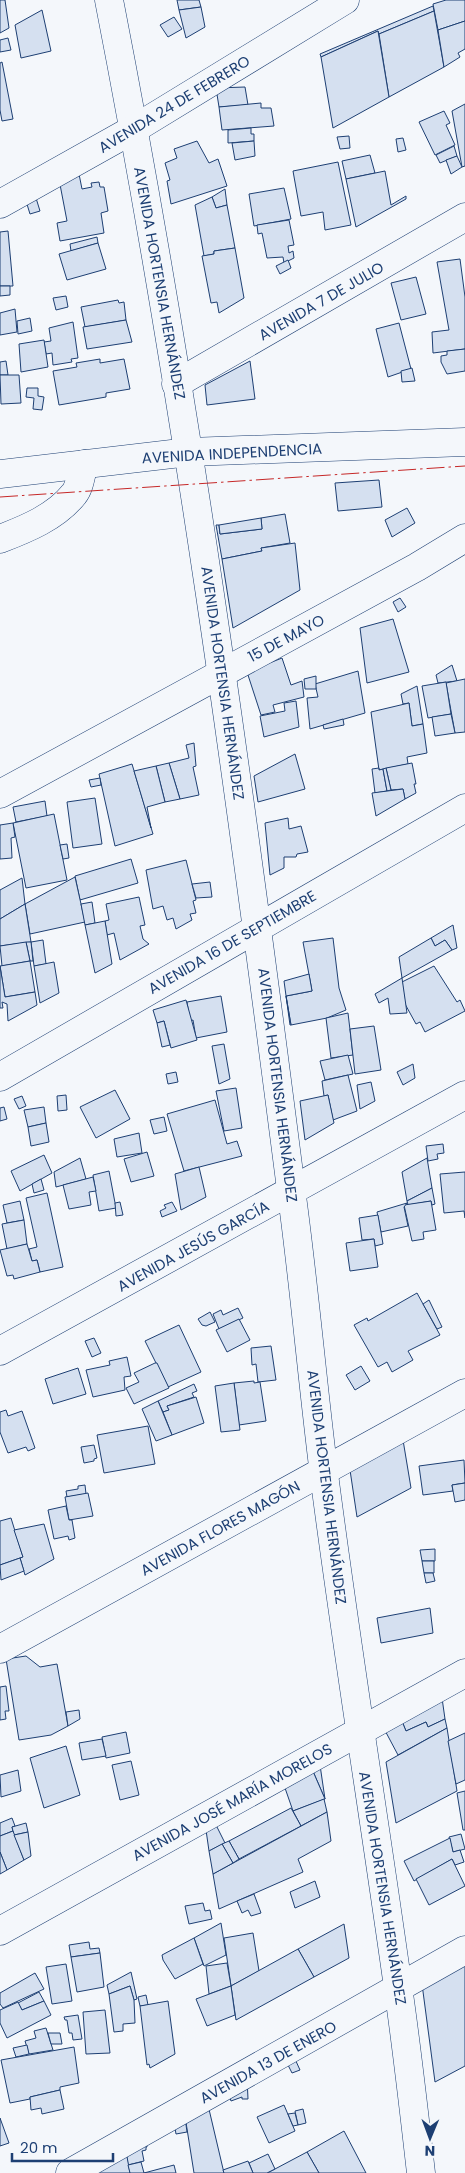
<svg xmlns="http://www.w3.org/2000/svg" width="465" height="2173" viewBox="0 0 465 2173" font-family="Poppins,sans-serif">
<rect width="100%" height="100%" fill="#f4f7fb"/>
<g fill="#d5e0f0" stroke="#1d3f73">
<path d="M 0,0 L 5,0 L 9,28 L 0,33 Z"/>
<path d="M 177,0 L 199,0 L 201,7 L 179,10 Z"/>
<path d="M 446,0 L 465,0 L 465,21 L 438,30 L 433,4 Z"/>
<path d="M 433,6 L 434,11 L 379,34 L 378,31 L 321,57 L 320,54 Z"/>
<path d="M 201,7 L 205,27 L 186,38 L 179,10 Z"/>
<path d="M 42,10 L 51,51 L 21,58 L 15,25 Z"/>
<path d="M 434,11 L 444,67 L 389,97 L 379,34 Z"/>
<path d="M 174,17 L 182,29 L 168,37 L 160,25 Z"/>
<path d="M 465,21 L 465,49 L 458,53 L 460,57 L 444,67 L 438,30 Z"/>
<path d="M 378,31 L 389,97 L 333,128 L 321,57 Z"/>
<path d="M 8,38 L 11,50 L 0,52 L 0,40 Z"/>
<path d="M 2,62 L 13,119 L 2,121 L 0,110 L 0,63 Z"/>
<path d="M 245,87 L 248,105 L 219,107 L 216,88 Z"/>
<path d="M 261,103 L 261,108 L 271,108 L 274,126 L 222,130 L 219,107 Z"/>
<path d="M 465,104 L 465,166 L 462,167 L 452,111 Z"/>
<path d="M 444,111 L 450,123 L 446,125 L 455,145 L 435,155 L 419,122 Z"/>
<path d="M 251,128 L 251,134 L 254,134 L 254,141 L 228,143 L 228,130 Z"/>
<path d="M 349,136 L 350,148 L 340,149 L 337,137 Z"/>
<path d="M 403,138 L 406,150 L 398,152 L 396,139 Z"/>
<path d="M 197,141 L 209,163 L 218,159 L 227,186 L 171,204 L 167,181 L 170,180 L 165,163 L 177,158 L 174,149 Z"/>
<path d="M 254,141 L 255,156 L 235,160 L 232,143 Z"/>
<path d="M 454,146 L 457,156 L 440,163 L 436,155 Z"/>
<path d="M 370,155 L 375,173 L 346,179 L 342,161 Z"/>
<path d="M 457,156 L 462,167 L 451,174 L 446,160 Z"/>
<path d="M 338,162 L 351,225 L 325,230 L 323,212 L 301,216 L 293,171 Z"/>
<path d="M 77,164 L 82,189 L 92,187 L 91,183 L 99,182 L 100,187 L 104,187 L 108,211 L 101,213 L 104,233 L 60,241 L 57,223 L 67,221 L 58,174 Z"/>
<path d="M 385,171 L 391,205 L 406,196 L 406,199 L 356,227 L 346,179 Z"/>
<path d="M 284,188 L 291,219 L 254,226 L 249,194 Z"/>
<path d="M 225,189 L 227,205 L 216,208 L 212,197 Z"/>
<path d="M 212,197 L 216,208 L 227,205 L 235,248 L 214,251 L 214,254 L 204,256 L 195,205 Z"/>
<path d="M 36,198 L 40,211 L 30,214 L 26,201 Z"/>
<path d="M 289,220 L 294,245 L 288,246 L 289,253 L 293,251 L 294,258 L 284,263 L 283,257 L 267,258 L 262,233 L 258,234 L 257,225 Z"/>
<path d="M 8,231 L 13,286 L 0,286 L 0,232 Z"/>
<path d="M 97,237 L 98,243 L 71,251 L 70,244 Z"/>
<path d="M 98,243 L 106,269 L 67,280 L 59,254 Z"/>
<path d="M 235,248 L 244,298 L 219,313 L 217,302 L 211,303 L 202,256 L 214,254 L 214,251 Z"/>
<path d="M 460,259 L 465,297 L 465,349 L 433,353 L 432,332 L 449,330 L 437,262 Z"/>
<path d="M 288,260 L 291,268 L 280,274 L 276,266 Z"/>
<path d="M 416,277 L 426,314 L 401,320 L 391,283 Z"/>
<path d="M 0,286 L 10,286 L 10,295 L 0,296 Z"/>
<path d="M 66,296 L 68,307 L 56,310 L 53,298 Z"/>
<path d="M 118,300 L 119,303 L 124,302 L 126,320 L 85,327 L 81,307 Z"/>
<path d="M 15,309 L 17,332 L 0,335 L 0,313 Z"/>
<path d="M 30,318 L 32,331 L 18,334 L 17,321 Z"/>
<path d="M 126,320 L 132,342 L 87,349 L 83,327 Z"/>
<path d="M 73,322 L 78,358 L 71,359 L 72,362 L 53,365 L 52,353 L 46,354 L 44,342 L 51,341 L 49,328 Z"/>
<path d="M 399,323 L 411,369 L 388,377 L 376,329 Z"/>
<path d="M 44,340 L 48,367 L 21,372 L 19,344 Z"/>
<path d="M 465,349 L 465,371 L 447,374 L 441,362 L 441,356 L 447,355 L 447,351 Z"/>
<path d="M 100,359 L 100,363 L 124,359 L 130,389 L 106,393 L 106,397 L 59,405 L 53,371 L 77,367 L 76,363 Z"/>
<path d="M 6,361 L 8,375 L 0,375 L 0,362 Z"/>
<path d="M 250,361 L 255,399 L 207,405 L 205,385 Z"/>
<path d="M 412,368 L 415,381 L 402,382 L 401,371 Z"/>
<path d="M 0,375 L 19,375 L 21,403 L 1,404 Z"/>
<path d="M 27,388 L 38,388 L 38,396 L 44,397 L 42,410 L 33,409 L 34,398 L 26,397 Z"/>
<path d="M 379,480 L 382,507 L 338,511 L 335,483 Z"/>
<path d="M 407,508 L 415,523 L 392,537 L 385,520 Z"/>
<path d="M 285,514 L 290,543 L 261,548 L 262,551 L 222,559 L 216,525 L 219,525 L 220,534 L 262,529 L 261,518 Z"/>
<path d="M 261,518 L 262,529 L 220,534 L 219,525 Z"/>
<path d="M 295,543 L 300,590 L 233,628 L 222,559 L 262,551 L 261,548 Z"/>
<path d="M 400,598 L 406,607 L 398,612 L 393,602 Z"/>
<path d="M 393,619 L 409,672 L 367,683 L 360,628 Z"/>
<path d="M 282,658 L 291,685 L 302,681 L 304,697 L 273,705 L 275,712 L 261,715 L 247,672 Z"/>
<path d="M 452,665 L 457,681 L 438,683 L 436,675 Z"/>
<path d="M 358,671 L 365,713 L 310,729 L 307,698 L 318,697 L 315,684 Z"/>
<path d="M 316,676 L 316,689 L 305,689 L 304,679 Z"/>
<path d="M 465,679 L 465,732 L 455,733 L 446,683 Z"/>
<path d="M 446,682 L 451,714 L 428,718 L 422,686 Z"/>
<path d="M 417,686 L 423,724 L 412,726 L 409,703 L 403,704 L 401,694 Z"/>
<path d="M 296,701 L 299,727 L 264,737 L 260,716 L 285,711 L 284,703 Z"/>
<path d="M 409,703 L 412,726 L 423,724 L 427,753 L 407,757 L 408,764 L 379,770 L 371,712 Z"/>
<path d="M 451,714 L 455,733 L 435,736 L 432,717 Z"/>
<path d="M 343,719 L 344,725 L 324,729 L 323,725 Z"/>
<path d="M 194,743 L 196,766 L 193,767 L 199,795 L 180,799 L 169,763 L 189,758 L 186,745 Z"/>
<path d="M 295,754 L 305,789 L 258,802 L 254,776 Z"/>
<path d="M 169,763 L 180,799 L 165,802 L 156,766 Z"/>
<path d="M 412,763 L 416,784 L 414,784 L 416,793 L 405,799 L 403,789 L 391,790 L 386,768 Z"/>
<path d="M 132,764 L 153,834 L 115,846 L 99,774 Z"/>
<path d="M 156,766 L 165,802 L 147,807 L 151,828 L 134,771 Z"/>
<path d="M 379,768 L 379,770 L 383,769 L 387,791 L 375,793 L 372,769 Z"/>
<path d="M 386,768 L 391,790 L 387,791 L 383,769 Z"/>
<path d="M 100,778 L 101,785 L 91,787 L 89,780 Z"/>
<path d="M 403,789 L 405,799 L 376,816 L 372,793 Z"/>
<path d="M 95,798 L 102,844 L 73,848 L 67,802 Z"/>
<path d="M 45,801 L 47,816 L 16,822 L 13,807 Z"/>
<path d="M 54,814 L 67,880 L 26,888 L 13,823 Z"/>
<path d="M 288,818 L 289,829 L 301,826 L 308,852 L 297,854 L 296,857 L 284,857 L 284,868 L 270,875 L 265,823 Z"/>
<path d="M 13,823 L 15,837 L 11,838 L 12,858 L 0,859 L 0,825 Z"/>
<path d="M 67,844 L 69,858 L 63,859 L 60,845 Z"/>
<path d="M 131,859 L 138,883 L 80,900 L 75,876 Z"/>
<path d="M 186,860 L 196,900 L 193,901 L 196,913 L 190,914 L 192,920 L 176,929 L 173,918 L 167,920 L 163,906 L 153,909 L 146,870 Z"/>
<path d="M 75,877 L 85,922 L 30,934 L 25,904 Z"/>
<path d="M 22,878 L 25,904 L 0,919 L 0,890 Z"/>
<path d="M 210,882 L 212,897 L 196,898 L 192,884 Z"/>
<path d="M 139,897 L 145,925 L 140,926 L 143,939 L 149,944 L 120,960 L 114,933 L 107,935 L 105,921 L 109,920 L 106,904 Z"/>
<path d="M 92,902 L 95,923 L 85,925 L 81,904 Z"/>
<path d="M 25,904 L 31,942 L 0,946 L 0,919 Z"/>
<path d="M 105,921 L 112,964 L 95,973 L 85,925 Z"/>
<path d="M 453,925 L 457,948 L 452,950 L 445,940 L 435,946 L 431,938 Z"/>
<path d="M 333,938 L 339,988 L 346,1010 L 327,1018 L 291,1025 L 286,996 L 312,991 L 303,942 Z"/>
<path d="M 431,938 L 435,946 L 445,940 L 452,950 L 402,978 L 399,957 Z"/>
<path d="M 43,940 L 46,964 L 34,966 L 31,942 Z"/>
<path d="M 26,942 L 31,942 L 33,961 L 30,961 Z"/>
<path d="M 26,942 L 30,961 L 2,966 L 0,946 Z"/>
<path d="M 30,961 L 35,992 L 5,997 L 0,966 Z"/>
<path d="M 54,962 L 59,993 L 40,1003 L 34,966 Z"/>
<path d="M 0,966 L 5,997 L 35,992 L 37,1005 L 8,1021 L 7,1004 L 2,1002 L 3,1008 L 0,1008 Z"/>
<path d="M 434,966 L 457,1002 L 460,1000 L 465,1011 L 425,1032 L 420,1022 L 416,1024 L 405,1004 L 402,982 Z"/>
<path d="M 309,974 L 312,991 L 286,996 L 291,1025 L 290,1025 L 284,981 Z"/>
<path d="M 402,978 L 407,1013 L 390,1014 L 388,998 L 379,1003 L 375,994 Z"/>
<path d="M 221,996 L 227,1032 L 196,1038 L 193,1020 L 190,1021 L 187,1002 Z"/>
<path d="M 186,1000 L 197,1040 L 171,1048 L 164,1021 L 157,1023 L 153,1010 Z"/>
<path d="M 348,1013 L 353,1055 L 331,1058 L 326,1018 Z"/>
<path d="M 164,1021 L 170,1045 L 162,1047 L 157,1023 Z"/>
<path d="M 374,1026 L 381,1070 L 355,1074 L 350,1029 Z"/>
<path d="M 224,1044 L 230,1079 L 219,1084 L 212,1046 Z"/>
<path d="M 348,1055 L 353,1074 L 325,1080 L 320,1061 Z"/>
<path d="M 413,1064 L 415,1078 L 403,1085 L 397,1072 Z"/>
<path d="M 176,1072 L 178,1082 L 168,1084 L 166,1074 Z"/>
<path d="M 348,1075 L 357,1111 L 333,1120 L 328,1095 L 324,1096 L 322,1081 Z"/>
<path d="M 371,1082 L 375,1101 L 360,1109 L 357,1085 Z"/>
<path d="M 236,1088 L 242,1128 L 224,1131 L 216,1091 Z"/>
<path d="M 115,1090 L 130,1119 L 96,1138 L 80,1107 Z"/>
<path d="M 66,1095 L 67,1110 L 58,1111 L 57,1096 Z"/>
<path d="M 328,1095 L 334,1123 L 305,1140 L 300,1101 Z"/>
<path d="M 22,1096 L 26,1106 L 19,1109 L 14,1099 Z"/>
<path d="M 215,1100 L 227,1144 L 237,1141 L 242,1156 L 184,1171 L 167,1114 Z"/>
<path d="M 4,1107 L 7,1119 L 0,1121 L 0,1108 Z"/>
<path d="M 44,1107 L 46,1123 L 28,1127 L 24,1110 Z"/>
<path d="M 164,1117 L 167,1131 L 154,1134 L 150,1120 Z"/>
<path d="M 46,1123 L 49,1142 L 31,1146 L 28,1127 Z"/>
<path d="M 139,1133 L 142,1153 L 117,1157 L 114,1139 Z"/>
<path d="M 443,1144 L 444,1153 L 437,1154 L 438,1159 L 428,1161 L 426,1146 Z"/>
<path d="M 147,1152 L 154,1176 L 131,1182 L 124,1159 Z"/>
<path d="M 44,1155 L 52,1173 L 20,1191 L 11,1171 Z"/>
<path d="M 80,1158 L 86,1179 L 56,1187 L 54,1172 Z"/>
<path d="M 427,1158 L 432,1188 L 407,1201 L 402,1172 Z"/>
<path d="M 199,1167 L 206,1197 L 181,1210 L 175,1174 Z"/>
<path d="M 109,1171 L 116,1208 L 99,1211 L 93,1175 Z"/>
<path d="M 465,1172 L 465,1218 L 464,1211 L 444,1213 L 440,1174 Z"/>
<path d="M 93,1177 L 96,1191 L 89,1192 L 91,1205 L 69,1209 L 63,1185 Z"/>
<path d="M 41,1179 L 44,1190 L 34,1193 L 32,1184 Z"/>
<path d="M 432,1188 L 435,1204 L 432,1205 L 431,1201 L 408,1205 L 407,1201 Z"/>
<path d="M 47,1193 L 63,1267 L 40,1272 L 37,1260 L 32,1261 L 29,1249 L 37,1247 L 26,1198 Z"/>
<path d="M 20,1201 L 24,1220 L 7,1223 L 3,1205 Z"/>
<path d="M 431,1201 L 436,1230 L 423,1232 L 424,1239 L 412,1241 L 404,1205 Z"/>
<path d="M 120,1202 L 123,1215 L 116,1216 L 115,1203 Z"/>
<path d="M 172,1202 L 177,1211 L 162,1217 L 160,1211 L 166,1208 L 164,1205 Z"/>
<path d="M 407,1203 L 404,1207 L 408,1226 L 381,1232 L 377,1212 Z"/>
<path d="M 378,1215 L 383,1244 L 375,1246 L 374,1239 L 362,1240 L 359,1218 Z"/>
<path d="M 24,1220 L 27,1244 L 7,1249 L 2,1224 Z"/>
<path d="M 374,1239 L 378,1267 L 350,1271 L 346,1243 Z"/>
<path d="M 27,1244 L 32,1261 L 37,1260 L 40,1272 L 14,1279 L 13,1275 L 7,1276 L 0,1250 Z"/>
<path d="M 417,1293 L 440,1335 L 408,1351 L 413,1360 L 392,1372 L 387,1362 L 378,1367 L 354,1325 L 367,1318 L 368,1321 Z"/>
<path d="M 429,1300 L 442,1327 L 437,1329 L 423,1304 Z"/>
<path d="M 238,1308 L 243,1318 L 219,1329 L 213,1314 L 221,1310 L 223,1315 Z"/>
<path d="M 210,1312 L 215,1322 L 206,1326 L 202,1325 L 198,1319 Z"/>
<path d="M 239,1319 L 250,1340 L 227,1352 L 216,1330 Z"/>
<path d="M 179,1325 L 201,1372 L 168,1387 L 145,1341 Z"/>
<path d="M 94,1338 L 101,1353 L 92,1357 L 85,1341 Z"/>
<path d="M 271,1346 L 276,1380 L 258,1382 L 256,1364 L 252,1365 L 251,1348 Z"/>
<path d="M 127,1357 L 131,1376 L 124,1377 L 125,1390 L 93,1397 L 86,1370 L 110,1365 L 109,1361 Z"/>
<path d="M 155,1363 L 157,1363 L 169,1388 L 134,1404 L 126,1388 L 139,1382 L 134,1373 Z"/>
<path d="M 361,1366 L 370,1381 L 355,1390 L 346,1375 Z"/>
<path d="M 78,1368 L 86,1394 L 53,1404 L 45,1379 Z"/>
<path d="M 254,1381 L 254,1383 L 260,1382 L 266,1421 L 239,1425 L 234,1383 Z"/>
<path d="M 234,1383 L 240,1430 L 221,1432 L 215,1386 Z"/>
<path d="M 194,1384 L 197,1391 L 192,1393 L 194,1397 L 167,1406 L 169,1410 L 163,1412 L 158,1401 Z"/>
<path d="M 196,1397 L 204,1423 L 172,1435 L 163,1412 L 169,1410 L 167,1406 Z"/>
<path d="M 158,1401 L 172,1435 L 156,1441 L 142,1409 Z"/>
<path d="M 6,1410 L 8,1416 L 22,1411 L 35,1448 L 28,1451 L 26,1447 L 8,1453 L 0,1432 L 0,1412 Z"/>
<path d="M 148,1426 L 155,1464 L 104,1473 L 97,1435 Z"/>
<path d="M 403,1440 L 411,1488 L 357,1517 L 350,1470 Z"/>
<path d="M 94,1445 L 97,1458 L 94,1459 L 94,1461 L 84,1463 L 81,1447 Z"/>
<path d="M 464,1460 L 465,1483 L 452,1485 L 453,1491 L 423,1495 L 419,1466 Z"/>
<path d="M 465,1483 L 465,1500 L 455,1502 L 452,1485 Z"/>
<path d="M 85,1485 L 86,1494 L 67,1497 L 66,1491 L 78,1489 L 78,1486 Z"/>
<path d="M 88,1493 L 93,1516 L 69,1520 L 65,1497 Z"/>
<path d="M 66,1506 L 69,1520 L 72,1520 L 75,1538 L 69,1540 L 68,1536 L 54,1539 L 48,1510 Z"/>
<path d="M 11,1518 L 23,1557 L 0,1565 L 0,1521 Z"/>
<path d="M 44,1524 L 54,1559 L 25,1575 L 20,1558 L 23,1557 L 14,1530 Z"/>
<path d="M 435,1549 L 435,1561 L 422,1561 L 420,1550 Z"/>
<path d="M 20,1558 L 24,1571 L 1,1580 L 0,1565 Z"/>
<path d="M 422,1561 L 434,1561 L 434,1573 L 424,1573 Z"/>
<path d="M 424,1573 L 433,1573 L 435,1581 L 426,1583 Z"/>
<path d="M 430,1608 L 433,1633 L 381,1643 L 377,1618 Z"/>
<path d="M 26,1656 L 40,1667 L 57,1664 L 68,1726 L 51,1735 L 19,1740 L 6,1659 Z"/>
<path d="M 6,1686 L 9,1711 L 5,1711 L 6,1719 L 0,1720 L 0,1687 Z"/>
<path d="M 441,1691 L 445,1719 L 428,1727 L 426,1722 L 406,1731 L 399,1714 Z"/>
<path d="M 79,1710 L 80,1719 L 68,1726 L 66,1712 Z"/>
<path d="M 399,1714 L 406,1731 L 426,1722 L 428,1727 L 445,1719 L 447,1728 L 398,1755 L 381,1723 Z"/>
<path d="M 447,1728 L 457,1791 L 396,1823 L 386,1762 Z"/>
<path d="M 126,1732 L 130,1753 L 106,1758 L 102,1737 Z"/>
<path d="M 465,1733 L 465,1780 L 456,1784 L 448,1741 Z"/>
<path d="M 102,1739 L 106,1756 L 82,1760 L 79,1743 Z"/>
<path d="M 66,1746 L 80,1795 L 44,1808 L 30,1758 Z"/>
<path d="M 131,1761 L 139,1795 L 120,1800 L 112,1765 Z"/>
<path d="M 320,1765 L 325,1799 L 312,1769 Z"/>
<path d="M 312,1769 L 325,1799 L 293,1811 L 285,1788 Z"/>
<path d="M 18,1770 L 21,1791 L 1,1797 L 0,1775 Z"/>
<path d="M 465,1791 L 465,1830 L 463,1830 L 457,1793 Z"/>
<path d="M 324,1799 L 327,1812 L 301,1826 L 293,1811 Z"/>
<path d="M 291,1808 L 301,1826 L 239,1859 L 229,1841 Z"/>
<path d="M 327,1812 L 331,1841 L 298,1859 L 303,1872 L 219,1909 L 213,1874 Z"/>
<path d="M 12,1818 L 15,1826 L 12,1827 L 13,1831 L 0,1836 L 0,1823 Z"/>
<path d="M 26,1823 L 28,1832 L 14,1835 L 12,1827 Z"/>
<path d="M 205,1823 L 216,1825 L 225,1843 L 209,1851 Z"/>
<path d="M 13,1831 L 24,1860 L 7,1870 L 0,1852 L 0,1836 Z"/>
<path d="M 28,1832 L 31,1856 L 24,1860 L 14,1835 Z"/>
<path d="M 461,1834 L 465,1849 L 453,1852 L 449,1837 Z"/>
<path d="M 450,1838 L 453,1852 L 460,1850 L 464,1862 L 455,1865 L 452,1859 L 414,1881 L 404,1861 Z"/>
<path d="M 229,1841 L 239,1859 L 233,1863 L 222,1844 Z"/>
<path d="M 222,1844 L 233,1863 L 213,1874 L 209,1851 Z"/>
<path d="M 0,1852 L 7,1870 L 0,1874 Z"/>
<path d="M 452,1859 L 465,1886 L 429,1905 L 416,1879 Z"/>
<path d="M 315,1881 L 320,1897 L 295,1908 L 290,1892 Z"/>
<path d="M 254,1894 L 261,1913 L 251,1916 L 248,1910 L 242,1913 L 237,1901 Z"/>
<path d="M 203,1903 L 205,1911 L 210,1910 L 212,1919 L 189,1924 L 185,1906 Z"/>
<path d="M 221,1923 L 226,1955 L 204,1966 L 194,1938 Z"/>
<path d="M 344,1924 L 349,1958 L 314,1977 L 298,1949 Z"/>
<path d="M 253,1933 L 259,1971 L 231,1986 L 224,1938 Z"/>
<path d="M 194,1938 L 203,1964 L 175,1979 L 163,1960 L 162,1955 Z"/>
<path d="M 89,1942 L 90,1949 L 99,1948 L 100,1953 L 71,1957 L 69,1945 Z"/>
<path d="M 298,1949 L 314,1977 L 236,2020 L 231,1986 Z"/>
<path d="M 100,1953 L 104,1987 L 77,1992 L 71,1957 Z"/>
<path d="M 465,1961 L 465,2066 L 435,2082 L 422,1984 Z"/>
<path d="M 227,1963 L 231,1986 L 209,1994 L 206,1966 Z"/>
<path d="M 66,1964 L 72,2001 L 52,2004 L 46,1967 Z"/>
<path d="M 131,1972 L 137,1999 L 134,2000 L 130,1986 L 109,1994 L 107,1985 Z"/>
<path d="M 35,1973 L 44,1989 L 3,2008 L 0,2004 L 0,1993 Z"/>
<path d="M 130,1986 L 134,2000 L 135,2023 L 123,2024 L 123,2031 L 114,2032 L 109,1994 Z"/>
<path d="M 231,1986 L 235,2015 L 207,2026 L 196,1999 Z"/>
<path d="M 39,1992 L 44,2001 L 22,2010 L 18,2003 Z"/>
<path d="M 146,1995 L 148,2005 L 140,2006 L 138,1997 Z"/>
<path d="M 44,2001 L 51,2015 L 7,2038 L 0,2023 L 0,2010 L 18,2002 L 22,2010 Z"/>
<path d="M 168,2001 L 175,2054 L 150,2068 L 149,2064 L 147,2065 L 140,2006 Z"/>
<path d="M 105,2010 L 110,2053 L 86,2054 L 83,2012 Z"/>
<path d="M 78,2015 L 82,2039 L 73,2040 L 72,2033 L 69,2033 L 67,2020 L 65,2020 L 64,2017 Z"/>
<path d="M 46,2028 L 53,2050 L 29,2054 L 25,2041 L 36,2038 L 34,2031 Z"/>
<path d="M 48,2033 L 60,2033 L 62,2044 L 51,2044 Z"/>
<path d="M 27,2045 L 29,2054 L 16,2057 L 13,2048 Z"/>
<path d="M 74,2047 L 79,2083 L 60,2087 L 60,2090 L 30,2097 L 30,2099 L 10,2103 L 1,2060 Z"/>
<path d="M 295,2059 L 300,2070 L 292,2073 L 287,2063 Z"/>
<path d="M 247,2078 L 248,2099 L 242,2099 L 242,2097 L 231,2101 L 227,2088 Z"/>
<path d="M 60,2090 L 64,2109 L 42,2114 L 41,2108 L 31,2110 L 30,2097 Z"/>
<path d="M 208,2105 L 224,2173 L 194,2173 L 184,2110 Z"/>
<path d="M 284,2105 L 295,2131 L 269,2143 L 257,2117 Z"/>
<path d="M 303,2109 L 306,2123 L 298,2125 L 295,2111 Z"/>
<path d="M 184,2110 L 187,2132 L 176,2134 L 173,2116 Z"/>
<path d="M 295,2113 L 298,2125 L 293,2126 L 288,2114 Z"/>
<path d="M 0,2118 L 9,2143 L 0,2146 Z"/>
<path d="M 344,2131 L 366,2173 L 319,2173 L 307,2152 Z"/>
<path d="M 146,2138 L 147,2147 L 146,2147 L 146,2150 L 142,2151 L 144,2161 L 128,2165 L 125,2146 Z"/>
<path d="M 125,2146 L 130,2173 L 81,2173 Z"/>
<path d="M 307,2152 L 319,2173 L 267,2173 L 275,2169 Z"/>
<path d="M 268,2154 L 275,2169 L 267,2173 L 253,2173 L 249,2163 Z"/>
<path d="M 248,2161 L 253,2173 L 224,2173 L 223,2170 Z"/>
<path d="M 141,2162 L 144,2173 L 174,2165 L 176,2173 L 130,2173 L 128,2165 Z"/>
</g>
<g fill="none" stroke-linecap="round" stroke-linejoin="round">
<g stroke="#1d3f73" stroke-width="29">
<g id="street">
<path d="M 109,0 C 186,394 240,791 291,1189 C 304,1283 312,1379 324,1474 C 346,1645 374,1816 398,1987 C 407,2049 414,2111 421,2173"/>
<path d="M 0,204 L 134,129 L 345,0"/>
<path d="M 176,384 L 465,217"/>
<path d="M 0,474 L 189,452 L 465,442"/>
<path d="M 0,539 C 26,529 56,517 74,494 C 80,487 81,473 84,464"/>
<path d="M 0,794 L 417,567 L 465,538"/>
<path d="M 0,1077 L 465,808"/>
<path d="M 0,1351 L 465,1095"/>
<path d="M 0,1649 L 465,1393"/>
<path d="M 0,1931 L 465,1673"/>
<path d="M 70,2173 L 465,1950"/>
</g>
</g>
<use href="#street" stroke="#f4f7fb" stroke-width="28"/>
<path stroke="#c62828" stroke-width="1" stroke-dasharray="18 4 2.5 4" stroke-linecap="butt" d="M 0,497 L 465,466"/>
</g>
<g text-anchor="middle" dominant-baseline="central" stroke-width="4" stroke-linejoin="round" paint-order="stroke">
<g font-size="15" fill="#1d3f73" stroke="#f4f7fb">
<text transform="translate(174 104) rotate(-31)">AVENIDA 24 DE FEBRERO</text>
<text transform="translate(160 283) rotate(80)">AVENIDA HORTENSIA HERNÁNDEZ</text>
<text transform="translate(321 301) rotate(-30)">AVENIDA 7 DE JULIO</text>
<text transform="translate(232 453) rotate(-3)">AVENIDA INDEPENDENCIA</text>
<text transform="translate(286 638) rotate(-28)">15 DE MAYO</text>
<text transform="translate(223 683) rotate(82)">AVENIDA HORTENSIA HERNÁNDEZ</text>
<text transform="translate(232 942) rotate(-30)">AVENIDA 16 DE SEPTIEMBRE</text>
<text transform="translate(278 1085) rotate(83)">AVENIDA HORTENSIA HERNÁNDEZ</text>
<text transform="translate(193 1246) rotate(-29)">AVENIDA JESÚS GARCÍA</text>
<text transform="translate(327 1487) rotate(83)">AVENIDA HORTENSIA HERNÁNDEZ</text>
<text transform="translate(220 1528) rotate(-29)">AVENIDA FLORES MAGÓN</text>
<text transform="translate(232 1802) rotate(-29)">AVENIDA JOSÉ MARÍA MORELOS</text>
<text transform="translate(383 1888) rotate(81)">AVENIDA HORTENSIA HERNÁNDEZ</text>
<text transform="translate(268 2062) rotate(-29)">AVENIDA 13 DE ENERO</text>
</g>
</g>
<g transform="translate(430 2138) rotate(181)" stroke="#f4f7fb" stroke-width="4" paint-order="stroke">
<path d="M0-4L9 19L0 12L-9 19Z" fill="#1d3f73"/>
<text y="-8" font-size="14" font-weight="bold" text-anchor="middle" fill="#1d3f73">N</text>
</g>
<path d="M12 2153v8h101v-8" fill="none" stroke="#1d3f73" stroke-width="2.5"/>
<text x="20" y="2153" font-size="15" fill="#1d3f73" stroke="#f4f7fb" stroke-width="4" paint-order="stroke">20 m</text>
</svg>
